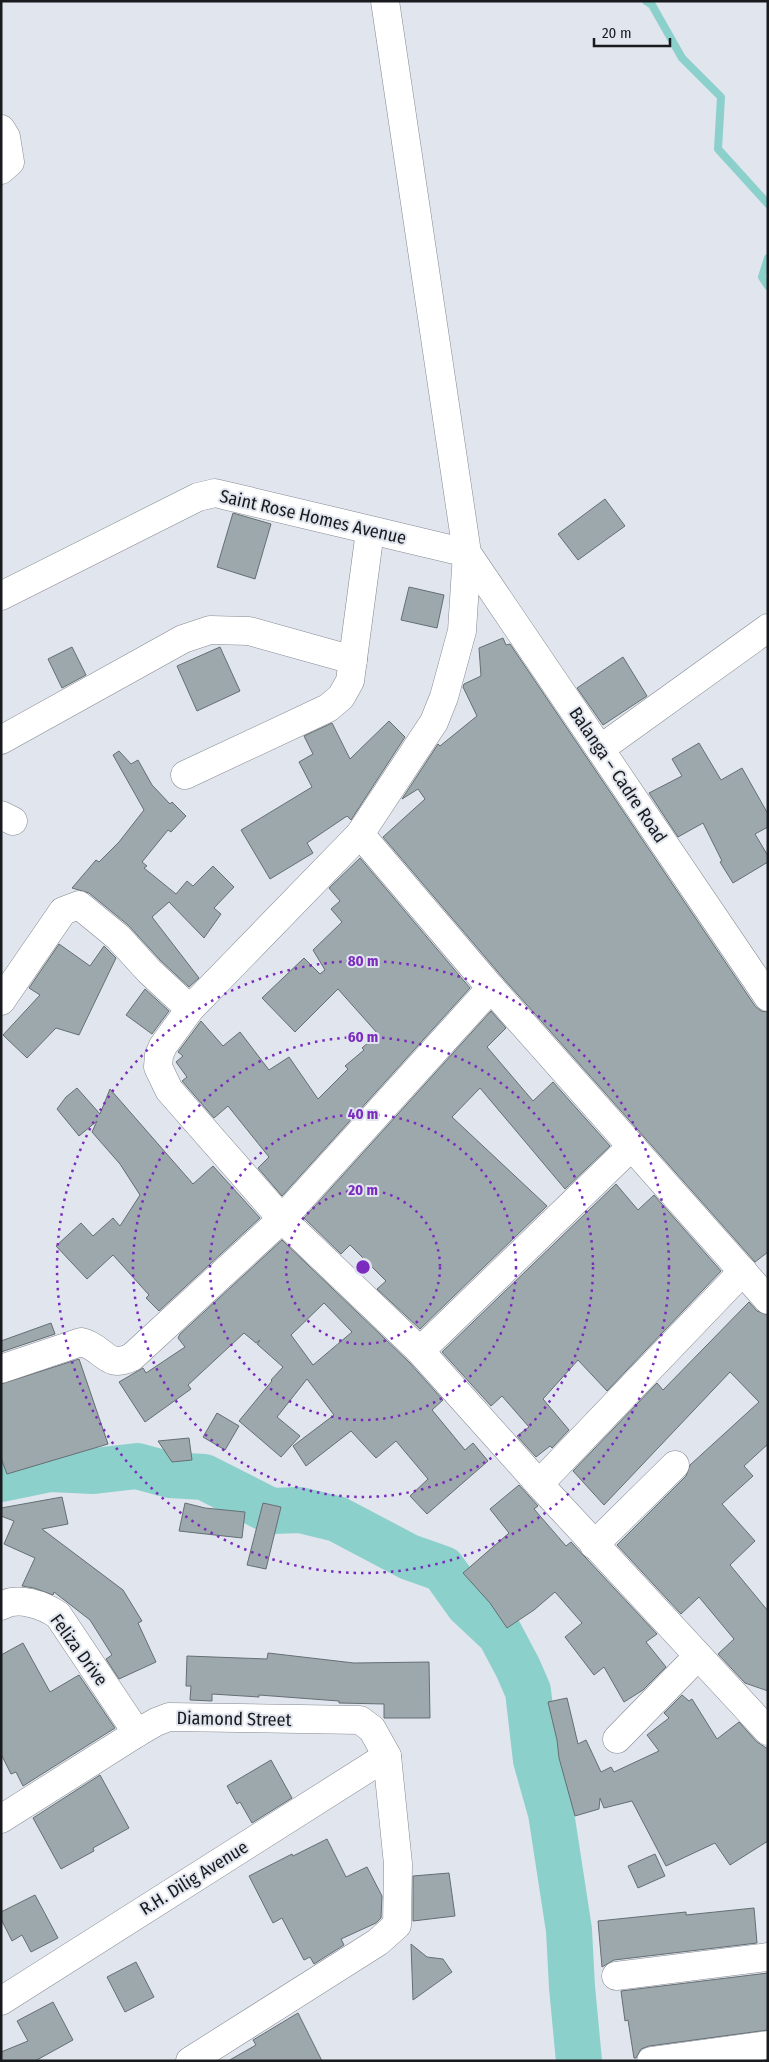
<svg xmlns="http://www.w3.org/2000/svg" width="769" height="2062" viewBox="0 0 769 2062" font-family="'Fira Sans Condensed',sans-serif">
<rect width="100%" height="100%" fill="#e0e5ee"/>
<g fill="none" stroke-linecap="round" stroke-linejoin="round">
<g stroke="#8bd0cb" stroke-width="8">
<path d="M 646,1 L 652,5 L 682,58 L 721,97 L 718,149 L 768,204"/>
<path d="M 768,258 L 762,277 L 768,286"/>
</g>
<path stroke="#8bd0cb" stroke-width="46" d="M 1,1479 L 50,1469 L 94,1471 L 137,1466 L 170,1475 L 204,1477 L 271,1511 L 300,1510 L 337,1519 L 409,1557 L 443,1569 L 468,1604 L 500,1634 L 518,1668 L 528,1691 L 536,1760 L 551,1813 L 569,1930 L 572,1987 L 579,2061"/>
</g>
<g fill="#9da8ac" stroke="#656f73" fill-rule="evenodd">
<path d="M 605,499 L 625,526 L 578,560 L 558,534 Z"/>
<path d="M 233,513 L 271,524 L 255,579 L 217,567 Z"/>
<path d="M 409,587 L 444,595 L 437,628 L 401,620 Z"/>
<path d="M 503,638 L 506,645 L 510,644 L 755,1006 L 761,1011 L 768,1012 L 768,1252 L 755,1262 L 503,978 L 383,837 L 425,799 L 418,789 L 402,799 L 438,744 L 440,746 L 477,716 L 463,687 L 464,684 L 481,676 L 479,648 Z"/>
<path d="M 72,647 L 86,675 L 62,688 L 48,659 Z"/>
<path d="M 220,647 L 240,691 L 197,711 L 177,666 Z"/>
<path d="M 623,657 L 647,696 L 603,725 L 577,688 Z"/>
<path d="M 389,721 L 405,737 L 351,820 L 347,816 L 307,843 L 313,853 L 270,879 L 241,830 L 312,787 L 299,762 L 313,754 L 304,736 L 332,723 L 350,759 Z"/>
<path d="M 699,743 L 721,780 L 742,768 L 768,814 L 768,827 L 755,834 L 768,856 L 768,862 L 733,883 L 720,862 L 722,861 L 703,823 L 678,837 L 649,793 L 682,776 L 672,759 Z"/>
<path d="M 119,751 L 131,764 L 138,760 L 152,785 L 170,804 L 172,802 L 186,816 L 171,832 L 168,830 L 142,862 L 147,866 L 144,868 L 176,894 L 187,881 L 193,886 L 213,866 L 234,887 L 214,908 L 221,914 L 204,938 L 169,902 L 152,917 L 199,978 L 189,987 L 160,960 L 128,925 L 89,893 L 72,888 L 96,860 L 99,862 L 119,842 L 144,810 L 113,755 Z"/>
<path d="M 360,858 L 470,988 L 282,1196 L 258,1168 L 269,1157 L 228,1106 L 214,1118 L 182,1081 L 187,1077 L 176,1062 L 183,1056 L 178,1052 L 201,1021 L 223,1046 L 240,1032 L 269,1070 L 289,1057 L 318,1099 L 348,1069 L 345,1066 L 364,1050 L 362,1048 L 378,1034 L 338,989 L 295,1032 L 262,998 L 304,958 L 320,974 L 325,970 L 313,950 L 342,922 L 331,909 L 340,901 L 329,888 Z"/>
<path d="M 59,944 L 90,966 L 104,946 L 116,958 L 79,1035 L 56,1028 L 27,1058 L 3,1035 L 40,995 L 29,988 Z"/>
<path d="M 145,989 L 169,1011 L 152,1034 L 126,1015 Z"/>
<path d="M 491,1011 L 506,1028 L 487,1047 L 533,1101 L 553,1082 L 610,1146 L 565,1189 L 480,1088 L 452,1117 L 547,1206 L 420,1329 L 377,1289 L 386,1281 L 350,1245 L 341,1254 L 304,1218 Z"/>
<path d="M 77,1088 L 100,1114 L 110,1089 L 193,1184 L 213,1166 L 260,1218 L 159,1311 L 146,1298 L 149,1295 L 113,1255 L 87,1279 L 56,1246 L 81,1223 L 93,1236 L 113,1218 L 120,1226 L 140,1195 L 120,1164 L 92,1132 L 97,1121 L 79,1136 L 57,1109 L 66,1097 Z"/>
<path d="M 616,1184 L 638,1210 L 654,1195 L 721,1271 L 607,1391 L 578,1360 L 543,1399 L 569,1430 L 552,1448 L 550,1446 L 536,1457 L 517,1436 L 529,1427 L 502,1396 L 491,1406 L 442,1352 Z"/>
<path d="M 282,1240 L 409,1362 L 443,1400 L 432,1410 L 465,1450 L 473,1443 L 488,1461 L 427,1514 L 410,1496 L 428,1479 L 396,1441 L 376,1458 L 351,1431 L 306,1466 L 293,1446 L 334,1415 L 307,1379 L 277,1417 L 300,1436 L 281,1457 L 239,1421 L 272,1381 L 271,1380 L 283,1367 L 257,1344 L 260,1340 L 256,1343 L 244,1333 L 188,1385 L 191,1389 L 145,1422 L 119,1382 L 143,1368 L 146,1373 L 185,1347 L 178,1338 L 180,1334 ZM 324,1303 L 352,1332 L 313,1365 L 291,1335 Z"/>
<path d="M 749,1302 L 757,1311 L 768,1315 L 768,1444 L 744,1466 L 753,1476 L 722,1504 L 755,1541 L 730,1565 L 768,1611 L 768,1691 L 745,1683 L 718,1654 L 734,1639 L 699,1597 L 681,1614 L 617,1545 L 686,1476 L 690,1465 L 759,1402 L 730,1372 L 604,1505 L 573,1471 L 657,1383 L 663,1390 Z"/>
<path d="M 51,1323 L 55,1334 L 1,1352 L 1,1341 Z"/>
<path d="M 79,1359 L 108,1444 L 7,1474 L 1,1458 L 1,1384 Z"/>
<path d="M 217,1413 L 239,1426 L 225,1450 L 203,1437 Z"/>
<path d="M 189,1438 L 192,1460 L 172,1462 L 158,1441 Z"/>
<path d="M 519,1485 L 538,1506 L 534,1509 L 566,1546 L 571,1542 L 657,1634 L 646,1642 L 666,1667 L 643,1690 L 624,1702 L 604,1667 L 594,1675 L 565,1637 L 582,1623 L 555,1592 L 534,1610 L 507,1628 L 490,1603 L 463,1573 L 509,1533 L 490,1509 Z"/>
<path d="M 62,1497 L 68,1524 L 42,1529 L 123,1590 L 142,1621 L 138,1623 L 156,1662 L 119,1679 L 106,1659 L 112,1655 L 90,1620 L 54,1592 L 53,1595 L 34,1588 L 22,1586 L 35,1558 L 4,1544 L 14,1521 L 1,1516 L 1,1508 Z"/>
<path d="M 185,1503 L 205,1508 L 245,1512 L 242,1538 L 179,1531 Z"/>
<path d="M 263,1503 L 281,1507 L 266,1569 L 247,1565 Z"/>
<path d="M 23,1643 L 50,1692 L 79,1675 L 115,1728 L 23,1786 L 16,1772 L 11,1774 L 1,1754 L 1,1655 Z"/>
<path d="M 268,1653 L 354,1663 L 429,1662 L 430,1718 L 384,1718 L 384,1704 L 339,1703 L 339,1701 L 259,1695 L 259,1697 L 212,1694 L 212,1701 L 190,1700 L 191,1686 L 186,1686 L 187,1656 L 267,1659 Z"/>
<path d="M 682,1695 L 689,1701 L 692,1699 L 717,1739 L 739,1722 L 757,1742 L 768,1749 L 768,1841 L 730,1865 L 715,1843 L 666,1866 L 632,1801 L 604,1808 L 600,1798 L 599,1809 L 575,1816 L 559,1758 L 557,1740 L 548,1702 L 567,1698 L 578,1744 L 586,1740 L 601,1772 L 611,1767 L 614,1772 L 659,1751 L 647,1735 L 669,1718 L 664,1713 Z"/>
<path d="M 271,1760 L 292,1798 L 252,1823 L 240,1802 L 237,1804 L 227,1786 Z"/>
<path d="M 100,1775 L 129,1828 L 93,1848 L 94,1851 L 61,1869 L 33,1818 Z"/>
<path d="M 327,1839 L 346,1877 L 367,1867 L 382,1896 L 381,1918 L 376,1923 L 341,1939 L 344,1945 L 314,1964 L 310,1957 L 304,1960 L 282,1918 L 273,1923 L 249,1876 L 292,1854 L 293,1856 Z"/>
<path d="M 655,1854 L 665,1876 L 638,1888 L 628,1866 Z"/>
<path d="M 449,1873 L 455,1916 L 413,1921 L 413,1876 Z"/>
<path d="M 35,1895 L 58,1938 L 31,1952 L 22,1935 L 12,1941 L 1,1919 L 1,1912 Z"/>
<path d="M 754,1908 L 757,1943 L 614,1960 L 602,1967 L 598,1921 L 686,1912 L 686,1915 Z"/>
<path d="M 411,1944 L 427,1957 L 443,1959 L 452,1972 L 413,2000 Z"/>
<path d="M 136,1962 L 154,1997 L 125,2012 L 107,1977 Z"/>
<path d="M 768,1973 L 768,2030 L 649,2046 L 641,2049 L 636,2058 L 634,2058 L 628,2020 L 625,2021 L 621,1991 Z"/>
<path d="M 53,2002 L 73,2040 L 35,2061 L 1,2061 L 1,2052 L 28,2041 L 17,2021 Z"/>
<path d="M 298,2013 L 322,2061 L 228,2061 L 256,2045 L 253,2040 Z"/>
</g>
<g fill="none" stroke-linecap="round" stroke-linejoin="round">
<g stroke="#848991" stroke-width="29">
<g id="street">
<path d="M 1,129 L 6,137 L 10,162 L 1,170"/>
<path d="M 1,596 L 198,497 L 215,493 L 467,553 L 462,631 L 444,697 L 434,722 L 360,834 L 491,988 L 768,1300"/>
<path d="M 1,740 L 183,639 L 210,630 L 249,631 L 353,660"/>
<path d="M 600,749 L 768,628"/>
<path d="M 185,775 L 328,708 L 341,697 L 350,681 L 370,531"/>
<path d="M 1,815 L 13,821"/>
<path d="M 491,988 L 282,1219 L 420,1351 L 539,1484 L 768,1731"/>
<path d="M 1,1001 L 63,911 L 79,905 L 118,937 L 149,971 L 190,1009"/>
<path d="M 420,1351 L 632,1146"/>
<path d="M 1,1369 L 81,1342 C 104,1347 106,1370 132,1357 L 282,1219 L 169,1090 L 158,1067 L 159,1055 L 163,1046 L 190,1009 L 360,834"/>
<path d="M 539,1484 L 743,1271"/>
<path d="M 594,1545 L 675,1465"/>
<path d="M 1,1606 C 18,1596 43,1605 58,1615 L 137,1733"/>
<path d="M 617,1739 L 698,1656"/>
<path d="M 1,1819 L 137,1733 L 156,1722 L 169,1717 L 360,1720 L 372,1729 L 387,1756 L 398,1864 L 397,1925 L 378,1942 L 190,2061"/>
<path d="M 616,1976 L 768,1957"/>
<path d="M 1,2001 L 387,1756"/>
<path d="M 651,2061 L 768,2045"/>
</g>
</g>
<g stroke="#848991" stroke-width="29">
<path id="secondary" d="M 385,1 L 467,553 L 768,997"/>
</g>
<use href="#street" stroke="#fff" stroke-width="28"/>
<use href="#secondary" stroke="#fff" stroke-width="28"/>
</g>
<g fill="none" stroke="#7b2cbf" stroke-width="2.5" stroke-dasharray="2.5 5">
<circle cx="363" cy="1267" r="77"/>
<circle cx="363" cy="1267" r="153"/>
<circle cx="363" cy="1267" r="230"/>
<circle cx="363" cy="1267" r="306"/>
</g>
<g text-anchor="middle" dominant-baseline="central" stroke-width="4" stroke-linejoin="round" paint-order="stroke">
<g font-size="18" fill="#181a1d" stroke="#e0e5ee">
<text transform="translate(313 517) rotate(13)">Saint Rose Homes Avenue</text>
<text transform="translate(618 775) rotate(56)">Balanga – Cadre Road</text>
<text transform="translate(79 1650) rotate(54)">Feliza Drive</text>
<text transform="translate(234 1719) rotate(1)">Diamond Street</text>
<text transform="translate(194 1878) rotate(-32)">R.H. Dilig Avenue</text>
</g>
</g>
<circle cx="363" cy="1267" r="8" fill="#7b2cbf" stroke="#e0e5ee" stroke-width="2.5"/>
<g font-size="15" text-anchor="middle" font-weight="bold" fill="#7b2cbf" stroke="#e0e5ee" stroke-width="4" stroke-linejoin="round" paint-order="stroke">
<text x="363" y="966">80 m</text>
<text x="363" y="1042">60 m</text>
<text x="363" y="1119">40 m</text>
<text x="363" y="1195">20 m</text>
</g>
<rect width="769" height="2062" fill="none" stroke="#181a1d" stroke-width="5"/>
<path d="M594 38v8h76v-8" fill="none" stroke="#181a1d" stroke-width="2.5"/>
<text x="602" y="38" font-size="15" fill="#181a1d" stroke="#e0e5ee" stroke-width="4" paint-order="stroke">20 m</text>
</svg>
